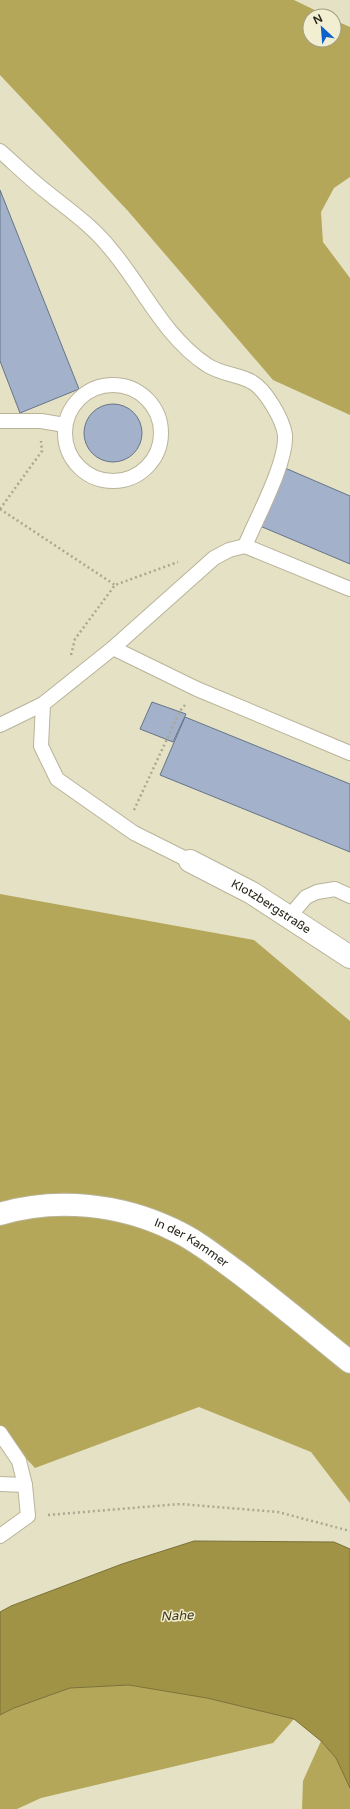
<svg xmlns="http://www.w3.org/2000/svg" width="350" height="1809" viewBox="0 0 350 1809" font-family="'Varela Round',sans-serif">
<rect width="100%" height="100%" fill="#e5e1c5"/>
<g fill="#b4a759">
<path d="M 0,0 L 294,0 L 327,16 L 310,16 L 310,40 L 334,40 L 334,20 L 350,27 L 350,177 L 334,188 L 321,212 L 323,242 L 350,278 L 350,415 L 273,380 L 128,211 L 0,75 Z"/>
<path d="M 0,894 L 254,940 L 350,1021 L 350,1503 L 311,1452 L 199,1407 L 35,1468 L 10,1441 L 0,1425 Z"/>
<path d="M 129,1685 L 207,1698 L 294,1719 L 273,1743 L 41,1798 L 17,1809 L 0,1809 L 0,1715 L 14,1708 L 70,1688 Z"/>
<path d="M 321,1741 L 336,1758 L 350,1788 L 350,1809 L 302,1809 L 303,1781 Z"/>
</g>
<path fill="#a09345" stroke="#7b7138" d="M 194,1541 L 334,1542 L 350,1549 L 350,1788 L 336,1758 L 321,1741 L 294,1719 L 207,1698 L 129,1685 L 70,1688 L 14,1708 L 0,1715 L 0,1612 L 11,1606 L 122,1564 Z"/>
<g fill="#a3b2ca" stroke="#657489">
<path d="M 0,190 L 79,389 L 20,413 L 0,361 Z"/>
<circle cx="113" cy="433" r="29"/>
<path d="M 285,468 L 350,496 L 350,564 L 260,526 Z"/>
<path d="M 152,702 L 186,714 L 173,742 L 140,729 Z"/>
<path d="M 185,717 L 350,784 L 350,852 L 160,775 Z"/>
</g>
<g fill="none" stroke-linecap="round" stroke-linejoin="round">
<g stroke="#b9b499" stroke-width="16">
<g id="service">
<path d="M 0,151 C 16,165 31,180 48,193 C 69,210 91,225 109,247 C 142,285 163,336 207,365 C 220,374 241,375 252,382 C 266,390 283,420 285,435 C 287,463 256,519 245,546"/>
<circle cx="113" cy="433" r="48"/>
<path d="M 0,421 L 41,421 L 65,425"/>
<path d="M 113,648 L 197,689 L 350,753"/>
<path d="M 43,704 L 41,746 L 57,779 L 134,833 L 190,861"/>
<path d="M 0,725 L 43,704 L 113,648 L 214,558 L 229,550 L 245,546 L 350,589"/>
<path d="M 289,917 L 306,897 L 317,892 L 335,889 L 350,896"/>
<path d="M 0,1433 L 19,1461 L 25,1485 L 28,1516 L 0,1536"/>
<path d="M 0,1484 L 25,1485"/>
</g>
</g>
<g stroke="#b9b499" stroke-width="24">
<g id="minor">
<path id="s1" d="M 190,861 L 252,893 L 350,957"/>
<path id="s2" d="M 0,1214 C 56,1197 121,1204 174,1230 C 198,1241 218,1258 239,1273 C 277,1302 313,1332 350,1362"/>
</g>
</g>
<g stroke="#aba790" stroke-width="2.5" stroke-dasharray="2 3" stroke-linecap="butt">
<path d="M 0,509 L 115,585"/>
<path d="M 0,509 L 42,451 L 41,441"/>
<path d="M 71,655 L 75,639 L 115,585 L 178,562"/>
<path d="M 134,810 L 180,711 L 185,705"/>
<path d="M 48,1515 L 180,1504 L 278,1512 L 350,1531"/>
</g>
<use href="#service" stroke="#fff" stroke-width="14"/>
<use href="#minor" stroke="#fff" stroke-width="22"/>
</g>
<g text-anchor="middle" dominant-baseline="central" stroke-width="3" stroke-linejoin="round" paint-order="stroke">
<g font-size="12" fill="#252318" stroke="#f2eed2">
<text stroke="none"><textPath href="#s1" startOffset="93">Klotzbergstraße</textPath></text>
<text stroke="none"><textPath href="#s2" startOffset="200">In der Kammer</textPath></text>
</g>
<g font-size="13" font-style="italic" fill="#403a17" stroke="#f2eed2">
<text transform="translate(177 1616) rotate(-3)">Nahe</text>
</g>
</g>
<g transform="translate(322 28) rotate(334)"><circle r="19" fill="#f2eed2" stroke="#a09d88"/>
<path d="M0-3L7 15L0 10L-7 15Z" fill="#0d61cb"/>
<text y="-6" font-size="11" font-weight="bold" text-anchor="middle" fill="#252318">N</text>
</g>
</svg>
